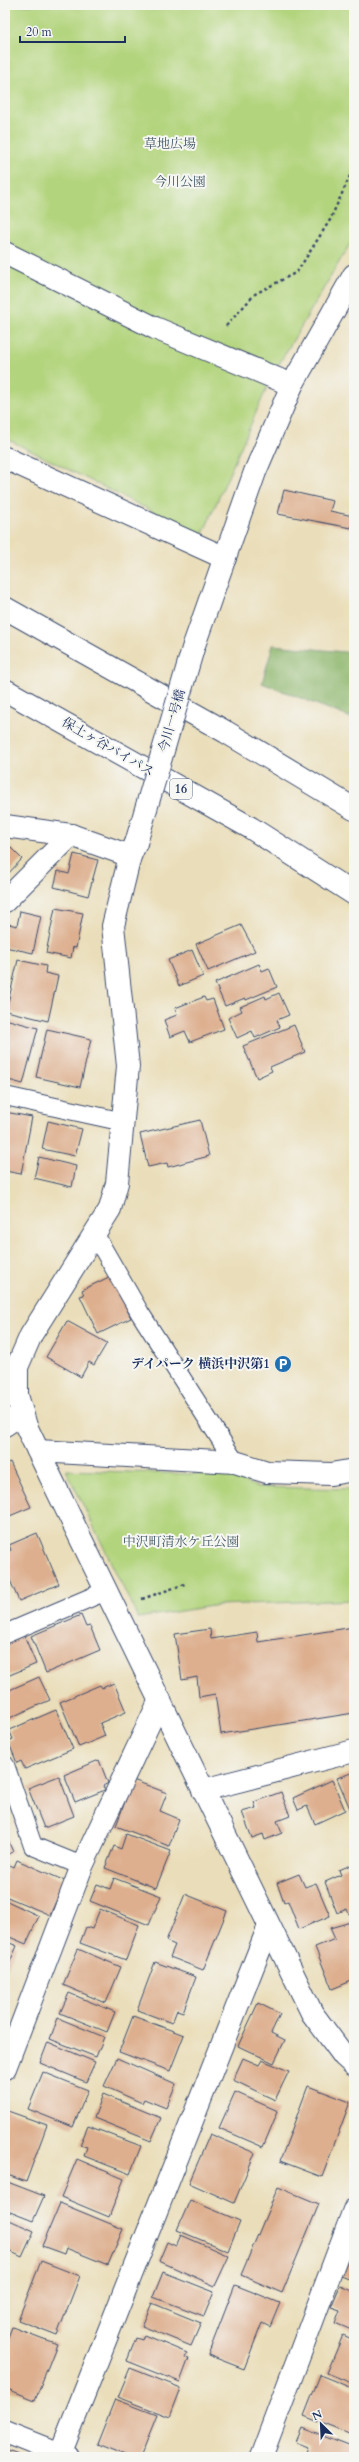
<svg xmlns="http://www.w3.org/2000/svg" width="359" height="2462" viewBox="0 0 359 2462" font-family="Cardo,'Noto Serif JP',serif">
<rect width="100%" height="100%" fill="#f6f6f2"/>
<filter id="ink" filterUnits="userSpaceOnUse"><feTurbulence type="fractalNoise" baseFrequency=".025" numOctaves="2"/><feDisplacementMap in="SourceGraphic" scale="8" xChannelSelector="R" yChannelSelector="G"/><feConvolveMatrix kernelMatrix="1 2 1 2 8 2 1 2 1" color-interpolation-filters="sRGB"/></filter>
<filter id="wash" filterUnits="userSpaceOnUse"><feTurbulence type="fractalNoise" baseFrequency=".012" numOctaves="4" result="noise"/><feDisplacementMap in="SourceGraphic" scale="16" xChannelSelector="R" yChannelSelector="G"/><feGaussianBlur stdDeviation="0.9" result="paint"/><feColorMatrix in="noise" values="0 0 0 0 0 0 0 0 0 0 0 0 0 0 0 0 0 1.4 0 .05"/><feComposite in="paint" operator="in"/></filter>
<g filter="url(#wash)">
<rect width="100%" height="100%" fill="#eadeba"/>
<g fill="#b2d47c" stroke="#66826d">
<path d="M 5,5 L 354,5 L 354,237 L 272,376 L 202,536 L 5,438 Z"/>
<path d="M 66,1470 L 227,1475 L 258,1487 L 354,1489 L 354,1600 L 218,1605 L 138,1618 Z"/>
</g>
<path fill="#8db66c" stroke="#547265" d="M 273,645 L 354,653 L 354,719 L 262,683 Z"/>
<g id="blocks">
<g fill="#ddaf8e">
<path d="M 284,490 L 333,501 L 330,511 L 353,516 L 351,528 L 278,514 Z"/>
<path d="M 5,842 L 22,859 L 5,877 Z"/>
<path d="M 74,854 L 98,860 L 88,896 L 54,887 L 58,871 L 69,874 Z"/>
<path d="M 55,908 L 83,913 L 76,948 L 73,947 L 71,958 L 46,953 Z"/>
<path d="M 20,911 L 41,916 L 33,953 L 5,947 L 5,923 L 17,926 Z"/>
<path d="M 241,925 L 255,951 L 208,971 L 196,944 Z"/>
<path d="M 192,950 L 203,976 L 179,986 L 168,960 Z"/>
<path d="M 18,960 L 46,966 L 45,973 L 58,976 L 48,1021 L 6,1011 Z"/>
<path d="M 259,964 L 262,971 L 269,968 L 277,987 L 246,1000 L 245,998 L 225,1006 L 215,983 Z"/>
<path d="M 279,993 L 289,1015 L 277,1020 L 280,1027 L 255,1038 L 252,1031 L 237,1038 L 228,1018 L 242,1011 L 240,1007 L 265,996 L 266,999 Z"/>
<path d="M 204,997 L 206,1001 L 213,999 L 224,1029 L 190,1042 L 185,1031 L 170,1037 L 164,1020 L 177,1015 L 175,1008 Z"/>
<path d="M 5,1019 L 38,1028 L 23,1084 L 5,1079 Z"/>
<path d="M 294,1025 L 305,1052 L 270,1067 L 272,1071 L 257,1078 L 243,1046 Z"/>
<path d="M 47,1029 L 91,1039 L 80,1087 L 36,1077 Z"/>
<path d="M 5,1112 L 32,1117 L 21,1174 L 5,1171 Z"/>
<path d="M 200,1120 L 209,1156 L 168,1167 L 167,1163 L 148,1167 L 140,1134 Z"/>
<path d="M 48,1121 L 82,1129 L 75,1156 L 42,1149 Z"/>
<path d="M 39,1157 L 76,1166 L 72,1187 L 34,1178 Z"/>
<path d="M 111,1276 L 131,1318 L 98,1334 L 80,1296 L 84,1295 L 82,1290 Z"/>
<path d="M 67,1321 L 107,1343 L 94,1365 L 89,1362 L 81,1377 L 46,1357 Z"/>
<path d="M 10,1462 L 31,1507 L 5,1518 L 5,1464 Z"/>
<path d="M 37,1533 L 59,1584 L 19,1601 L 5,1569 L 5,1553 L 11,1550 L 9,1545 Z"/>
<path d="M 81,1615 L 86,1627 L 90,1626 L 100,1650 L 46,1673 L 31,1636 Z"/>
<path d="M 354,1627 L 354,1713 L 221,1734 L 215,1694 L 199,1697 L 197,1677 L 182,1680 L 175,1634 L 210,1629 L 211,1639 L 257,1632 L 258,1642 Z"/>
<path d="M 24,1635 L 36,1664 L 5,1677 L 5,1643 Z"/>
<path d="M 39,1677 L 50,1700 L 5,1720 L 5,1692 Z"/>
<path d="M 114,1683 L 126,1712 L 100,1723 L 105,1736 L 79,1747 L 60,1702 L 100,1685 L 102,1688 Z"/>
<path d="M 56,1710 L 73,1749 L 25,1769 L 21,1761 L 17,1763 L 8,1741 L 13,1739 L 9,1730 Z"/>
<path d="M 99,1760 L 108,1783 L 103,1786 L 105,1790 L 75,1802 L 64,1775 Z"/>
<path d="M 354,1772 L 354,1818 L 337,1778 Z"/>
<path d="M 59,1776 L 74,1816 L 44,1828 L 28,1788 Z"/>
<path d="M 133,1780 L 167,1793 L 160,1811 L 179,1819 L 169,1846 L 116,1826 Z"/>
<path d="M 332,1780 L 345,1810 L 315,1824 L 307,1806 L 298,1810 L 293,1798 Z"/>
<path d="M 281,1792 L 290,1816 L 277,1821 L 282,1833 L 265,1840 L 263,1834 L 252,1838 L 242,1812 L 256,1808 L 254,1802 Z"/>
<path d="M 5,1833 L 13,1852 L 5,1856 Z"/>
<path d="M 126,1834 L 171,1851 L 156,1888 L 105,1868 L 114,1846 L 121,1849 Z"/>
<path d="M 17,1860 L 65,1881 L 50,1915 L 5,1896 L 5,1876 L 10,1865 L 14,1867 Z"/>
<path d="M 351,1865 L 354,1872 L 354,1912 L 349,1914 L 347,1909 L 337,1913 L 325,1882 L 341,1875 L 339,1870 Z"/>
<path d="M 299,1874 L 305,1887 L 316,1883 L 330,1916 L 299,1929 L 288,1901 L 284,1903 L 277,1883 Z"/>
<path d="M 114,1878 L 161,1896 L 149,1925 L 90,1901 L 97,1884 L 110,1889 Z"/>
<path d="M 185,1894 L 227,1911 L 203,1970 L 170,1957 L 175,1945 L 166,1941 Z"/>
<path d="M 5,1900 L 39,1916 L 26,1944 L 5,1935 Z"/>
<path d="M 100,1909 L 139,1925 L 126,1960 L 80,1943 L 86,1927 L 92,1929 Z"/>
<path d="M 354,1921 L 354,1980 L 332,1989 L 315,1947 L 335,1939 L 330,1928 Z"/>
<path d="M 5,1941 L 17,1946 L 5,1973 Z"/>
<path d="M 78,1949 L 121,1967 L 106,2003 L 63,1985 Z"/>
<path d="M 155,1962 L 196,1977 L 183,2012 L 177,2010 L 172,2023 L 137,2010 Z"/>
<path d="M 69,1993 L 115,2012 L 107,2032 L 60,2013 Z"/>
<path d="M 258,2003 L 280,2014 L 271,2033 L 285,2040 L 274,2063 L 238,2046 Z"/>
<path d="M 133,2016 L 184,2035 L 170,2071 L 119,2052 Z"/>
<path d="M 58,2018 L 104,2037 L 96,2057 L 50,2039 Z"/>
<path d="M 48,2042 L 95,2062 L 86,2082 L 40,2063 Z"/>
<path d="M 117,2058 L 176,2084 L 166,2108 L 144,2099 L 142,2103 L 104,2086 Z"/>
<path d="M 243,2058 L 259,2065 L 262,2060 L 289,2071 L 275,2100 L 233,2080 Z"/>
<path d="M 43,2072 L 88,2090 L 73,2127 L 28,2109 Z"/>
<path d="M 308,2086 L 350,2102 L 322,2177 L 280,2161 Z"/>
<path d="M 235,2092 L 278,2111 L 263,2147 L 219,2128 Z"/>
<path d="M 103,2094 L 161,2118 L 151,2141 L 94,2118 Z"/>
<path d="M 5,2110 L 47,2125 L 26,2182 L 5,2174 L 5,2165 L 9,2155 L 5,2154 Z"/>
<path d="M 88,2126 L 141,2146 L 130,2174 L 84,2156 L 87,2147 L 80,2145 Z"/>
<path d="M 210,2134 L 255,2153 L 234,2203 L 189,2183 Z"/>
<path d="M 77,2159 L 124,2179 L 109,2217 L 61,2197 Z"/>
<path d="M 5,2181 L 44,2196 L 33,2221 L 5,2210 Z"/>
<path d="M 278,2187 L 319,2204 L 282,2293 L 241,2275 Z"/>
<path d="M 190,2200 L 240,2221 L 228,2251 L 177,2230 Z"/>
<path d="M 60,2203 L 123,2229 L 108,2265 L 66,2248 L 64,2254 L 42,2246 Z"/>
<path d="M 5,2218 L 34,2231 L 22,2257 L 5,2249 Z"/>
<path d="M 181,2235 L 229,2256 L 215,2286 L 159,2261 L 167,2242 L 176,2246 Z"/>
<path d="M 353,2247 L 354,2247 L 354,2281 L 341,2276 Z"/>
<path d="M 41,2261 L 80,2276 L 57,2335 L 18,2320 Z"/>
<path d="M 163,2272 L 214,2292 L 204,2316 L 153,2297 Z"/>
<path d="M 235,2285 L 280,2303 L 270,2327 L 262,2323 L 244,2369 L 208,2355 Z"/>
<path d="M 340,2286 L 354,2292 L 354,2331 L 335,2323 L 340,2310 L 331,2307 Z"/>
<path d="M 152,2303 L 201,2323 L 191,2346 L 142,2326 Z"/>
<path d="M 12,2327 L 57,2344 L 35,2400 L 5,2388 L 5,2345 Z"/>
<path d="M 144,2335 L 187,2353 L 185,2357 L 189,2358 L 180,2382 L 127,2361 L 136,2338 L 142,2340 Z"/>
<path d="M 343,2335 L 354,2340 L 354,2384 L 327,2373 Z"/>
<path d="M 130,2368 L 181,2388 L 170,2417 L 118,2397 Z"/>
<path d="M 320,2375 L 354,2389 L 354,2436 L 304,2416 Z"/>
<path d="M 115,2399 L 157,2415 L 140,2457 L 130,2457 L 97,2444 Z"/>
<path d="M 302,2428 L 354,2448 L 354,2457 L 304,2457 L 308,2447 L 296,2442 Z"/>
<path d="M 5,2449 L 18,2454 L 17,2457 L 5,2457 Z"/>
</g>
</g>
</g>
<g filter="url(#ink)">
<use href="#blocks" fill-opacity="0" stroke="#3a496c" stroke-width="1"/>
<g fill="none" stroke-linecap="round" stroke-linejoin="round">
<g stroke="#3a496c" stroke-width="20">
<g id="lane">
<path d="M 5,1096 L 124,1122"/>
<path d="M 94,1233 L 140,1313 L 235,1462"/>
<path d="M 5,1634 L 106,1591"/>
<path d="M 5,1765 L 33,1846 L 82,1866"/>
</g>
</g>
<g stroke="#3a496c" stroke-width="24">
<g id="street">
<path d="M 5,253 L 155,328 L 292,385"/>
<path d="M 5,458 L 225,558"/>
<path d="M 5,826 L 71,835"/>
<path d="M 5,901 L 71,835 L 130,856"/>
<path d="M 5,1425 L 22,1413"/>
<path d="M 38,1451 L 235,1462 L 267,1472 L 331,1474 L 354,1470"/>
<path d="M 203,1790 L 354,1751"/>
<path d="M 5,2068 L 82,1866 L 160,1700"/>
<path d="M 5,2432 L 68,2457"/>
<path d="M 59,2457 L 269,1926"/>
<path d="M 261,2457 L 354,2210"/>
</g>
</g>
<g stroke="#3a496c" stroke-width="24">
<g id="secondary">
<path d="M 194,645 L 255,472 L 292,385 L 354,275"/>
<path d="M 136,843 L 130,856 L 113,926 L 128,1066 L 117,1183 L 110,1209 L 31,1335 L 17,1367 L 17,1395 L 26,1426 L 38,1451 L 312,2013 L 344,2056 L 354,2065"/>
</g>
</g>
<g stroke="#3a496c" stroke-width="24">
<g id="highway">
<path d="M 5,608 L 226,732 L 354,809"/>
<path d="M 5,690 L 251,828 L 354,894"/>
</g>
</g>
<g stroke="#3a496c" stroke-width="2.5" stroke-dasharray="3 3" stroke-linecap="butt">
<path d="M 226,326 L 255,294 L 297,272 L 330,220 L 354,167"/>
<path d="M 142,1599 L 185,1584"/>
</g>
<use href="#lane" stroke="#fff" stroke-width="18"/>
<use href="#street" stroke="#fff" stroke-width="22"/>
<use href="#secondary" stroke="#fff" stroke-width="22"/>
<use href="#highway" stroke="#fff" stroke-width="22"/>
<g stroke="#3a496c" stroke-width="24" stroke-linecap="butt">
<path id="secondary-bridge" d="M 136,843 L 194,645"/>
</g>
<use href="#secondary-bridge" stroke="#fff" stroke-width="22"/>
</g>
</g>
<defs>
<g id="parking-disc" transform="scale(0.9)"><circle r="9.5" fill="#1f6fb2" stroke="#f6f6f2"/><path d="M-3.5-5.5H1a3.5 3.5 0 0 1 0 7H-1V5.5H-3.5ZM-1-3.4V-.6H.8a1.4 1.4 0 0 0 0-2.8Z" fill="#fff"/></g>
</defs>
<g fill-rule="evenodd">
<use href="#parking-disc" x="283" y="1364"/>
</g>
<g text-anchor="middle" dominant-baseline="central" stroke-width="4" stroke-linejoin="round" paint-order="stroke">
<rect fill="#f6f6f2" stroke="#5d6b8a" stroke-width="1" x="170" y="779" width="22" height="20" rx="3"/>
<g font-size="12" font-weight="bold" fill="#1b2f5e">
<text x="181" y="789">16</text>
</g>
<g font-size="13" fill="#415866" stroke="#f6f6f2">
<text x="170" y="144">草地広場</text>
<text x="180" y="182">今川公園</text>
<text x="181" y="1542">中沢町清水ケ丘公園</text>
</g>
<g font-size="13" fill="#1b2f5e" stroke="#f6f6f2">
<text transform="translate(172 721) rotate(-74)">今川一号橋</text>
<text transform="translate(108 747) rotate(30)">保土ヶ谷バイパス</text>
</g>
<g font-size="13" font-weight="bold" fill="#1b2f5e" stroke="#f6f6f2" text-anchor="end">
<text x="270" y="1364">デイパーク 横浜中沢第1</text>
</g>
</g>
<rect width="359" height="2462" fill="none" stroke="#f6f6f2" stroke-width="20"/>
<g transform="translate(321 2424) rotate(336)" stroke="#f6f6f2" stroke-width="3" paint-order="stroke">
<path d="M0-3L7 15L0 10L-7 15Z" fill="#1b2f5e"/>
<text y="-6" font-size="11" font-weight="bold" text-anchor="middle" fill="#1b2f5e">N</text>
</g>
<path d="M20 36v6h105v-6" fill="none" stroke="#1b2f5e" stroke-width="2"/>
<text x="26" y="36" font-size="12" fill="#1b2f5e" stroke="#f6f6f2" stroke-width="3" paint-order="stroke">20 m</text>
</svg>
